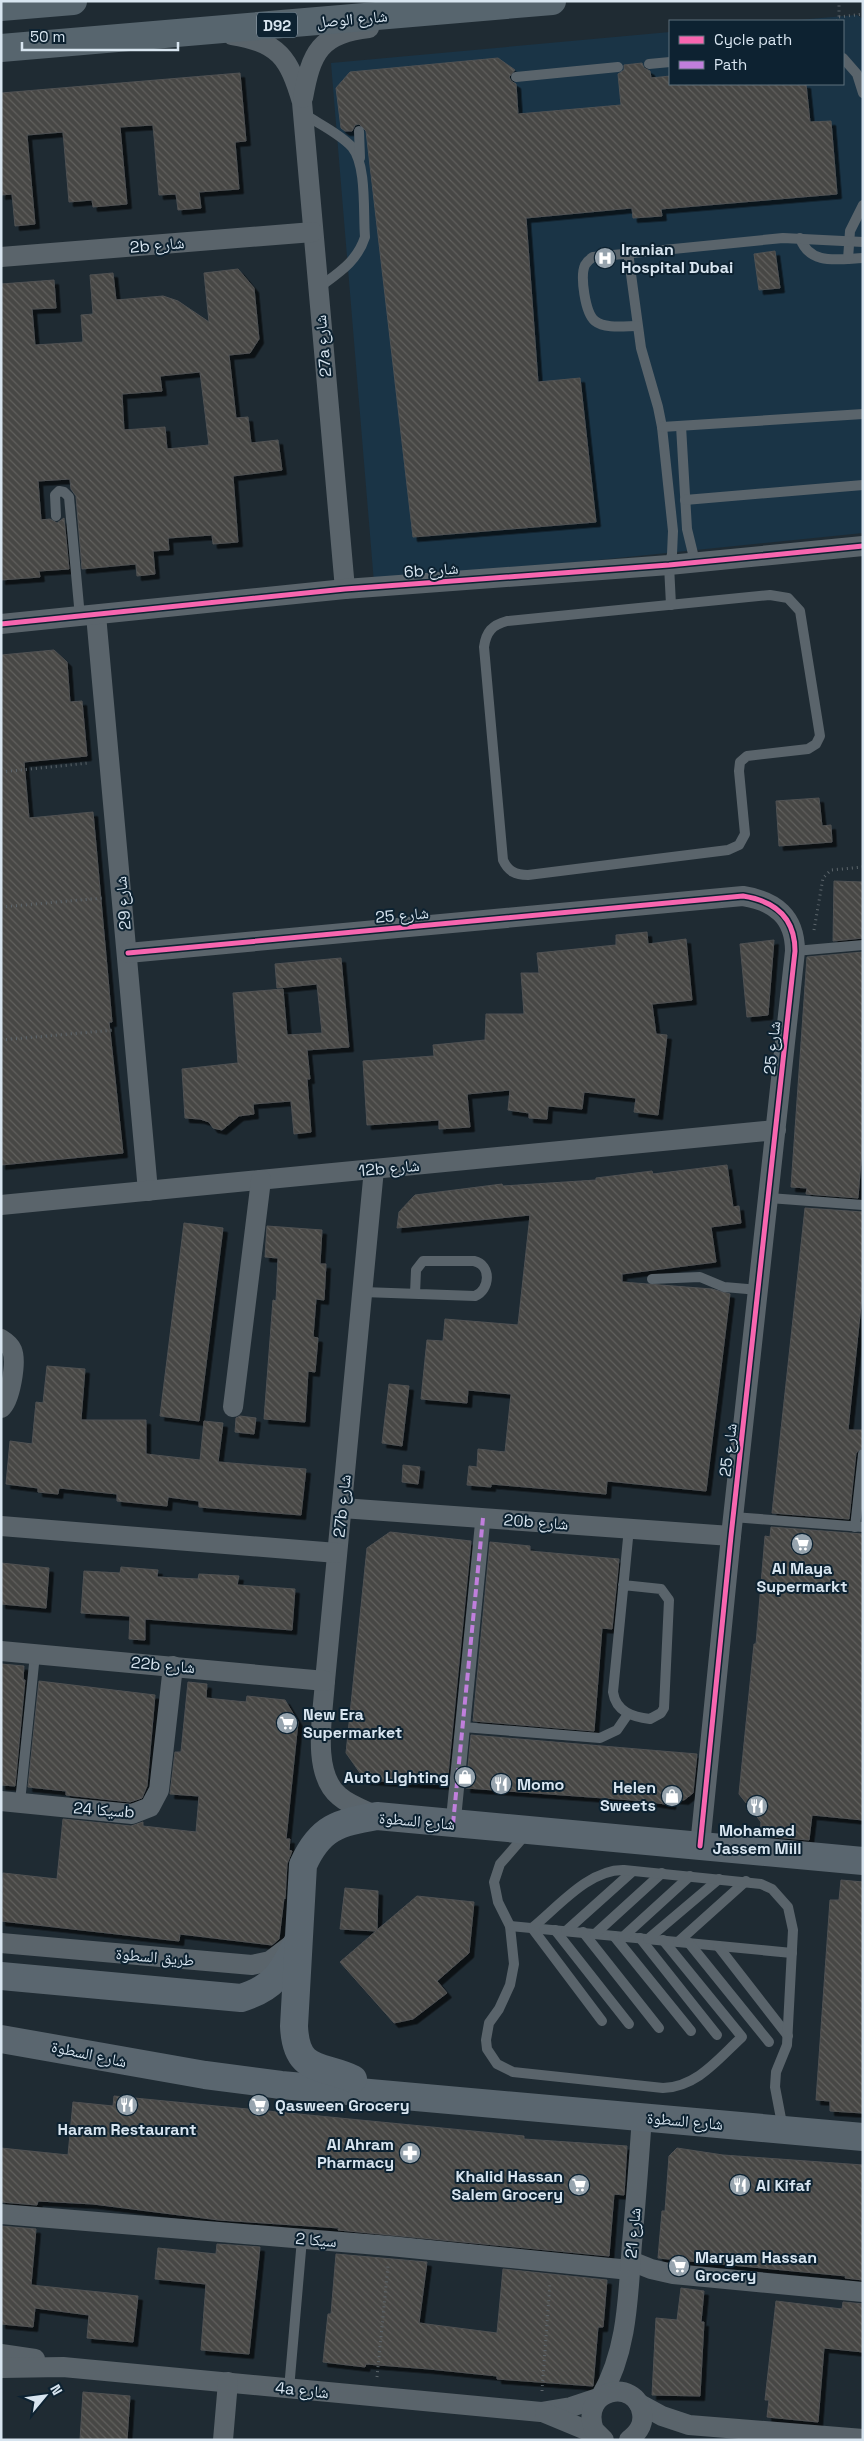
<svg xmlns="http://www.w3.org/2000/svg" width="864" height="2441" viewBox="0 0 864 2441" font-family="'Space Grotesk','Noto Naskh Arabic',sans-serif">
<defs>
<pattern id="building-back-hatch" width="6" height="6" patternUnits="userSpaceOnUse" patternTransform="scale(1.25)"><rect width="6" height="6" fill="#474644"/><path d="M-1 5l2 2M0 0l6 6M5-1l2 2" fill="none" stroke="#61615f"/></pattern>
<filter id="shadow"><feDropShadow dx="4.5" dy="4.5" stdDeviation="0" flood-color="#0009"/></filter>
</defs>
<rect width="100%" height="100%" fill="#1f2b33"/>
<path fill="#1a3446" d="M 857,15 L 863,19 L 863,533 L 374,583 L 331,63 L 670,32 L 670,84 L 843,84 L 843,21 L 785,21 Z"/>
<g fill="url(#building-back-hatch)" stroke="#4f5152" fill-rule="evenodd" filter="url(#shadow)">
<path d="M 498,58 L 515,70 L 509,77 L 511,81 L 516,84 L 518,114 L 621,105 L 618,74 L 624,70 L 624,65 L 642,63 L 644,68 L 650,71 L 651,78 L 670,76 L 670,84 L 806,84 L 810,122 L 831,121 L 837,194 L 661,209 L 662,216 L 633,218 L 632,208 L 526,218 L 538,382 L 580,378 L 596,522 L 413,537 L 366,131 L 359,124 L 355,125 L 352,131 L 345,131 L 341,128 L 336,88 L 350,72 Z"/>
<path d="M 240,73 L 246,141 L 235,142 L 239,189 L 199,192 L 201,208 L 178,210 L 176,194 L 159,195 L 153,125 L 120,127 L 127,204 L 93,207 L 92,200 L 69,202 L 63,132 L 27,135 L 35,224 L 15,226 L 12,194 L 1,195 L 1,93 Z"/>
<path d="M 775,251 L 780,288 L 759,290 L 754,254 Z"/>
<path d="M 238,269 L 254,288 L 259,339 L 250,353 L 229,355 L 236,418 L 248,417 L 251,443 L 278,440 L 282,470 L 233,476 L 238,542 L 213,544 L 212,535 L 168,538 L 169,550 L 153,551 L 155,574 L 137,576 L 136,564 L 82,569 L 76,496 L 71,489 L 70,479 L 38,481 L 41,520 L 50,519 L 57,523 L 64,518 L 69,569 L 39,571 L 40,577 L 1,580 L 1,284 L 54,280 L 56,308 L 32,309 L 35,345 L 83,342 L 81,315 L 93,314 L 90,275 L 113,273 L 116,300 L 163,296 L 178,301 L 209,322 L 204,273 ZM 200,372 L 209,445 L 167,449 L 165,427 L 124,430 L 122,394 L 162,391 L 160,376 Z"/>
<path d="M 54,650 L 67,662 L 70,702 L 82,701 L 87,756 L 24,762 L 29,818 L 93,812 L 112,1022 L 109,1022 L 123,1153 L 1,1165 L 1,655 Z"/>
<path d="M 819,798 L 822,826 L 831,825 L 832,842 L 779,846 L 776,801 Z"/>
<path d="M 834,881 L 863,882 L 863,938 L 833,941 Z"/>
<path d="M 647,932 L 648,944 L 686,939 L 692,1000 L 652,1004 L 656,1034 L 667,1035 L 658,1115 L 634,1112 L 636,1098 L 584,1092 L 582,1109 L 548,1106 L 547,1119 L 529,1118 L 529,1113 L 508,1110 L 510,1090 L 467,1094 L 470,1127 L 439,1129 L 439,1120 L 367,1125 L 363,1061 L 434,1056 L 433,1045 L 485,1040 L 486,1014 L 524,1014 L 521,973 L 539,973 L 537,953 L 616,945 L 616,935 Z"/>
<path d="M 774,940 L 768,1015 L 747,1017 L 740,944 Z"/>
<path d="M 863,952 L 863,1135 L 858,1198 L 806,1194 L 807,1188 L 791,1187 L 807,957 Z"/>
<path d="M 341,958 L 349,1047 L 307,1050 L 310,1079 L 307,1079 L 311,1132 L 294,1134 L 291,1101 L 253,1104 L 254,1114 L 239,1116 L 222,1130 L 213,1128 L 209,1122 L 200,1119 L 185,1118 L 182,1069 L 238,1063 L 233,993 L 283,989 L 287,1035 L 322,1033 L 317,984 L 277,988 L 275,964 Z"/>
<path d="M 727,1165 L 733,1207 L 739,1206 L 741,1223 L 711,1227 L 716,1262 L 622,1274 L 622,1282 L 712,1289 L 730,1294 L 706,1491 L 607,1481 L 606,1494 L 491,1484 L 491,1487 L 467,1485 L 469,1466 L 477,1467 L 478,1449 L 505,1452 L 511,1394 L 468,1390 L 467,1403 L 421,1399 L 427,1340 L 443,1341 L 445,1319 L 518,1325 L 530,1215 L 397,1228 L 399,1212 L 415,1195 L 502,1184 L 503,1186 L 596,1180 L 596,1178 L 652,1171 L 653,1174 Z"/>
<path d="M 805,1208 L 863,1212 L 863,1286 L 848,1430 L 863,1430 L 863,1447 L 856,1453 L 849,1519 L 772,1513 Z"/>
<path d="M 184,1223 L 223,1228 L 199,1421 L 160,1416 Z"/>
<path d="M 267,1226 L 322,1230 L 320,1264 L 326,1264 L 324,1300 L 316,1299 L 313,1337 L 318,1338 L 315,1372 L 308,1371 L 305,1422 L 264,1419 L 273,1300 L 276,1301 L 278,1258 L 265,1257 Z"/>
<path d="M 47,1366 L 85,1369 L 81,1420 L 146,1420 L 146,1454 L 200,1460 L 204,1421 L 223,1423 L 218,1462 L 306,1469 L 301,1515 L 199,1507 L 199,1501 L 168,1497 L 167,1506 L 117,1501 L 117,1494 L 59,1488 L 58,1494 L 38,1492 L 38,1488 L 6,1484 L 10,1441 L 32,1444 L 36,1402 L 43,1403 Z"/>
<path d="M 389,1384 L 409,1386 L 402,1446 L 382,1443 Z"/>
<path d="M 240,1416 L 256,1418 L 254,1434 L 235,1432 L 236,1418 Z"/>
<path d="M 403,1465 L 420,1467 L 418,1484 L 402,1482 Z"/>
<path d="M 771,1527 L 863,1534 L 863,1820 L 812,1815 L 809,1840 L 760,1836 L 761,1822 L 739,1794 L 754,1644 L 756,1644 L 765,1536 L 770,1537 Z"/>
<path d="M 390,1532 L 471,1541 L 447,1785 L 365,1780 L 346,1753 L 367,1548 Z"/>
<path d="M 490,1542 L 530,1546 L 530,1551 L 619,1559 L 612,1629 L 602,1628 L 594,1731 L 473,1721 Z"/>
<path d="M 1,1563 L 49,1568 L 46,1608 L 1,1604 Z"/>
<path d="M 121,1567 L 158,1570 L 157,1577 L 198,1579 L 199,1574 L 239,1576 L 237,1585 L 295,1589 L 292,1630 L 145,1619 L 145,1640 L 129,1639 L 130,1616 L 81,1613 L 84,1571 L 120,1573 Z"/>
<path d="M 1,1664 L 24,1666 L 23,1680 L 25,1680 L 15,1786 L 1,1785 Z"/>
<path d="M 39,1681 L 155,1695 L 147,1786 L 142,1798 L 130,1802 L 66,1795 L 66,1791 L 28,1787 Z"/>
<path d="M 188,1682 L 207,1684 L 206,1698 L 246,1702 L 247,1696 L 285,1700 L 298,1722 L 286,1839 L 290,1839 L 289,1850 L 292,1851 L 287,1864 L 285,1899 L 284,1898 L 279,1939 L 272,1945 L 180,1934 L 179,1941 L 1,1921 L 3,1873 L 57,1879 L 63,1819 L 131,1826 L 143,1822 L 143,1826 L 196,1832 L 199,1796 L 170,1794 L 175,1752 L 181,1752 Z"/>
<path d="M 471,1735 L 697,1754 L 693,1793 L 684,1800 L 672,1799 L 671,1805 L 645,1801 L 466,1788 Z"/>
<path d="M 841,1880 L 863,1882 L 863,2113 L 830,2111 L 830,2101 L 816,2100 L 830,1900 L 839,1900 Z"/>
<path d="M 345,1888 L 378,1891 L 377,1930 L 417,1896 L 474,1902 L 469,1953 L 437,1981 L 447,1993 L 413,2019 L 394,2023 L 340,1962 L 376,1931 L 340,1929 Z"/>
<path d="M 114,2096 L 524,2136 L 524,2139 L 627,2146 L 624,2195 L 614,2194 L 609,2256 L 338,2230 L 339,2228 L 219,2220 L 93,2204 L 38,2201 L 37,2205 L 1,2202 L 1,2148 L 68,2155 L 73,2102 L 113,2106 Z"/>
<path d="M 677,2148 L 723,2155 L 863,2165 L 863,2280 L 845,2278 L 846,2276 L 658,2258 L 662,2211 L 665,2211 L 669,2156 Z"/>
<path d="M 1,2226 L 36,2229 L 31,2285 L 138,2296 L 133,2342 L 87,2338 L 89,2315 L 35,2308 L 33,2327 L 1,2324 Z"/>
<path d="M 217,2244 L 260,2247 L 249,2354 L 201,2350 L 206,2284 L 155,2279 L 158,2248 L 216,2254 Z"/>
<path d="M 336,2254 L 427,2262 L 419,2323 L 497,2333 L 503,2269 L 607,2280 L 603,2327 L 598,2327 L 593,2386 L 497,2379 L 497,2376 L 429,2369 L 366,2364 L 365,2367 L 323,2362 L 328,2314 L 331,2314 Z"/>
<path d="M 681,2288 L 704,2291 L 701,2322 L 704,2322 L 700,2396 L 652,2395 L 656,2318 L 677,2320 Z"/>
<path d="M 776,2301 L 842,2309 L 843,2302 L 863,2304 L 863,2352 L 824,2348 L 818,2422 L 767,2417 L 769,2400 L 765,2400 Z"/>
<path d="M 83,2392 L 130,2396 L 127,2440 L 80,2440 Z"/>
</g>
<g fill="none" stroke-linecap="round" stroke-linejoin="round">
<g stroke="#5c656b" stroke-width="3" stroke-dasharray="1 4" stroke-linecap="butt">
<path d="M 839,17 L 863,14"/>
<path d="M 837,21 L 839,17 L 839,1"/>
<path d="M 1,772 L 89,763"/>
<path d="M 1,907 L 103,898"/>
<path d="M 814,930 L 823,878 L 831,870 L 863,867"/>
<path d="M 1,1040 L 114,1030"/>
<path d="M 377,2377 L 388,2266"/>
<path d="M 542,2391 L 550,2283"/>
</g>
<g stroke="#5a646b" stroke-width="10">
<path d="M 843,58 L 857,74 L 863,93"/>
<path d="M 649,64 L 670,62"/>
<path d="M 516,77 L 618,67"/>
<path d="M 304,114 C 319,124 339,133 352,147 C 367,165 363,214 365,237 C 357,262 338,273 318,288"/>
<path d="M 359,131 L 360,158"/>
<path d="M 800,238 C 810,266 838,259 863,258"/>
<path d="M 628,252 L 641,348 L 658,407 L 662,427 L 673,531 L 672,554 L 669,565 L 671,605"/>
<path d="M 848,259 L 850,231 L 863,205"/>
<path d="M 637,326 C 625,326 605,329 595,321 C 585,313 580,276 585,265 C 587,261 590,259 593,257 L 783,238 L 863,242"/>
<path d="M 681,426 L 687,529 L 695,562"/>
<path d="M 662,427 L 863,414"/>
<path d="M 685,500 L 863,485"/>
<path d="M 56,516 L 55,495 L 59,491 L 64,492 L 69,497 L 80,617"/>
<path d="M 770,595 L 788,598 L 800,611 L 820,736 L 816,744 L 808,749 L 747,756 L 740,762 L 739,771 L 745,834 L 739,845 L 728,850 L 528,875 C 515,875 508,871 503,860 L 484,647 C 486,632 492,625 507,621 Z"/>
<path d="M 795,951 L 863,945"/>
<path d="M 769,1198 L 863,1205"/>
<path d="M 652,1279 L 700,1277 L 724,1287 L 759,1290"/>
<path d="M 363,1292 L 475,1296 C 490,1290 492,1265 474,1261 L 423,1261 L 416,1270 L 415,1294"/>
<path d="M 733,1517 L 863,1527"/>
<path d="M 855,1527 L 863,1454"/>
<path d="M 623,1585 L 661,1589 L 669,1600 L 664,1708 L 661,1713 L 650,1719 C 633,1717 616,1712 613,1692 L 629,1528"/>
<path d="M 463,1727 L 600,1738 L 617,1730 L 628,1714"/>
<path d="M 20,1802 L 35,1654"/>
<path d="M 527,1833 L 500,1864 L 494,1882 L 498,1902 L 510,1926 L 514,1964 L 510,1985 L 499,2009 L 489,2023 L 486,2040 L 487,2049 L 497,2064 L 513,2072 L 663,2088 C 697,2087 718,2059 742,2037 L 663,1940"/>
<path d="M 510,1926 L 792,1953"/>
<path d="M 555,1930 L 629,2024"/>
<path d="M 566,1931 L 633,1871"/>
<path d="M 583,1932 L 659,2028"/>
<path d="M 595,1934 L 662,1873"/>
<path d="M 614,1936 L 691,2031"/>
<path d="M 623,1937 L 690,1876"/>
<path d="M 640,1938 L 717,2035"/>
<path d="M 648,1939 L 719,1879"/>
<path d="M 678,1942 L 746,1881"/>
<path d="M 689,1943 L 769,2042"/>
<path d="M 718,1946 L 788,2036"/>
<path d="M 602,2021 L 532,1928 C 558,1907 589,1869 624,1870 L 761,1884 L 772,1889 L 788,1907 L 793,1930 L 787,2045 L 776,2072 L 775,2087 L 783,2129"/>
<path d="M 289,2389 L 302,2239"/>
</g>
<path stroke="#5a646b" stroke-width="15" d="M 453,1824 L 483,1518"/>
<g stroke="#5a646b" stroke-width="20">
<path d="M 232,35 C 279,42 289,58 302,102 L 345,589"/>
<path d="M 303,98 C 311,53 320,33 369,28"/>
<path d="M 1,257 L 313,232"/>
<path d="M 96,615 L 148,1191"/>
<path d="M 1,624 L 345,589 L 669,565 L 863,546"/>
<path d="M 128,953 L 743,896 C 775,901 795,917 795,951 L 731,1536 L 700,1846"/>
<path d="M 374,1169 L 325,1681 C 323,1714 311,1773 339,1796 C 349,1805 364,1810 377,1816"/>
<path d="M 1,1205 L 776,1130"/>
<path d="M 1,1339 C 6,1342 10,1345 12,1350 C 17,1362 10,1401 1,1408"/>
<path d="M 233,1407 L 261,1180"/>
<path d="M 342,1508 L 731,1536"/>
<path d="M 1,1526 L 337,1553"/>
<path d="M 1,1651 L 325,1681"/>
<path d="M 1,1801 L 132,1814 L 150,1807 L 159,1790 L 173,1666"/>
<path d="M 1,1943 L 252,1965 L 270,1961 L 295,1942"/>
<path d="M 1,2214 L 390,2246 L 630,2270"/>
<path d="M 631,2261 L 651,2269 L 673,2274 L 863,2292"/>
<path d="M 1,2354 L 35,2359"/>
<path d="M 1,2368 L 63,2367 L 541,2412 L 571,2407 L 598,2398"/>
<path d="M 601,2396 C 628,2350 628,2295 632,2243 C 636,2201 639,2159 642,2117"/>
<path d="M 638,2403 L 662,2416 L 689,2425 L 863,2439"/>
<path d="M 545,2413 L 598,2435"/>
<path d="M 223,2440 L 228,2382"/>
<path d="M 604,2440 L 594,2430 C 579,2389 636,2377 642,2413 C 644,2425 638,2433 629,2440"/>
</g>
<g stroke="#5a666f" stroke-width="28">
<path d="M 1,1976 L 241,1998 C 274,1988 282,1973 297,1943"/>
<path d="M 1,2039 L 205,2075 L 281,2085 L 863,2137"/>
<path d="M 353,2079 C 322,2064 296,2074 294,2026 L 303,1865 C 320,1827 338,1823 377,1816 L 863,1861"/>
</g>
<g stroke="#57656e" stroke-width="28">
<path d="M 1,7 L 73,1"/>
<path d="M 1,48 L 552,1"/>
</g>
<path stroke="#c07fdc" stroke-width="4" stroke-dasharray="8 4" stroke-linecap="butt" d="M 453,1824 L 483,1518"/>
<g stroke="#0d2231" stroke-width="8">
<g id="cycleway">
<path d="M 1,624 L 345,589 L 669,565 L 863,546"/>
<path d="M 128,953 L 743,896 C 775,901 795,917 795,951 L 731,1536 L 700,1846"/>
</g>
</g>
<use href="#cycleway" stroke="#f766af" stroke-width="5"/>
</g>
<defs>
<g id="hospital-disc" transform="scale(1.125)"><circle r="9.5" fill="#97a4ae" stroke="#0d2231"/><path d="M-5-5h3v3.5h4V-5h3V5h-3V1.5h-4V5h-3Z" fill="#fff"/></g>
<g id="supermarket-disc" transform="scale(1.125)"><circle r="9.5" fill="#97a4ae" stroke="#0d2231"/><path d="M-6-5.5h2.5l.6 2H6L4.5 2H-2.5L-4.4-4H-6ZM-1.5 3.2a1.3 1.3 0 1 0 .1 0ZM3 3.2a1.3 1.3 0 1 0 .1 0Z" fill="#fff"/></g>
<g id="shop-disc" transform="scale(1.125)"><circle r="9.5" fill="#97a4ae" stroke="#0d2231"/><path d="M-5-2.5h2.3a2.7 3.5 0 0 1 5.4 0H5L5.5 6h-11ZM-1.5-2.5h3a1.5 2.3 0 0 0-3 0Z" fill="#fff"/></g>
<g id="restaurant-disc" transform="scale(1.125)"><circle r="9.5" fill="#97a4ae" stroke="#0d2231"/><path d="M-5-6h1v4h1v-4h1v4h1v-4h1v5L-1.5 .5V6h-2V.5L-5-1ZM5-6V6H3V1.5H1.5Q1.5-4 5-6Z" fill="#fff"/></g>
<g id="pharmacy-disc" transform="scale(1.125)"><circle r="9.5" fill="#97a4ae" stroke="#0d2231"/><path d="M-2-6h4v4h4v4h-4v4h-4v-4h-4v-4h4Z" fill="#fff"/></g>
</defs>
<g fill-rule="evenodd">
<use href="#hospital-disc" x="605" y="258"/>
<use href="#supermarket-disc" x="802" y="1544"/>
<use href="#supermarket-disc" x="287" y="1723"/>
<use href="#shop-disc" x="465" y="1777"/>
<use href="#restaurant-disc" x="501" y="1784"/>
<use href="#shop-disc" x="672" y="1796"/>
<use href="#restaurant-disc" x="757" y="1806"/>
<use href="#restaurant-disc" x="127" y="2105"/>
<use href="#supermarket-disc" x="259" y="2105"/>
<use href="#pharmacy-disc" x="410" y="2153"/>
<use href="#supermarket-disc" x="579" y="2185"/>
<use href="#restaurant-disc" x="740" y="2185"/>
<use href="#supermarket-disc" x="679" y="2266"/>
</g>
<g text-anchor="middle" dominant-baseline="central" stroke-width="4" stroke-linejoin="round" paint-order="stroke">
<rect fill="#0d2231" stroke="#9baab7" stroke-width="1" x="257" y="12.5" width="40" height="25" rx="4"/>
<g font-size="15" font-weight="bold" fill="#d8e5f0">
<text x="277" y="25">D92</text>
</g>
<g font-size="16" fill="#d8e5f0" stroke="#0d2231">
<text transform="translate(352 19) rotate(-5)">شارع الوصل</text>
<text transform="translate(157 245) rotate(-5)">2b شارع</text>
<text transform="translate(323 346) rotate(-95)">27a شارع</text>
<text transform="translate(431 570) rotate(-4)">6b شارع</text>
<text transform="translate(123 903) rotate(-95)">شارع 29</text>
<text transform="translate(402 915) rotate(-5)">شارع 25</text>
<text transform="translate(772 1048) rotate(-84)">شارع 25</text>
<text transform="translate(389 1168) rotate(-5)">12b شارع</text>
<text transform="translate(728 1450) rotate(-83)">شارع 25</text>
<text transform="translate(342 1506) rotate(-84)">27b شارع</text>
<text transform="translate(536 1522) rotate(4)">20b شارع</text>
<text transform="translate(163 1665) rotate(5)">22b شارع</text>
<text transform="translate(104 1810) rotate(4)">سيكا 24b</text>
<text transform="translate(417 1821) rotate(5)">شارع السطوة</text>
<text transform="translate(155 1957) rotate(5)">طريق السطوة</text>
<text transform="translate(89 2054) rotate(12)">شارع السطوة</text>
<text transform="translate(685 2121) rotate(5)">شارع السطوة</text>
<text transform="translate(633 2233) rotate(-85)">شارع 21</text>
<text transform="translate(316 2240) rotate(5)">سيكا 2</text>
<text transform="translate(302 2390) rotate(6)">4a شارع</text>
</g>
<g font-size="16" font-weight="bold" fill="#d8e5f0" stroke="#0d2231" text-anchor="start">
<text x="621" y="249">Iranian<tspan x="621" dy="18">Hospital Dubai</tspan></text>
<text x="802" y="1568" text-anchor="middle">Al Maya<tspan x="802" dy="18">Supermarkt</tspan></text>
<text x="303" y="1714">New Era<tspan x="303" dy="18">Supermarket</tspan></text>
<text x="449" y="1777" text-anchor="end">Auto LIghting</text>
<text x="517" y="1784">Momo</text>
<text x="656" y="1787" text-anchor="end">Helen<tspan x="656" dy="18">Sweets</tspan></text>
<text x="757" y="1830" text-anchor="middle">Mohamed<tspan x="757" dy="18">Jassem Mill</tspan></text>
<text x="275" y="2105">Qasween Grocery</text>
<text x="127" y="2129" text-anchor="middle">Haram Restaurant</text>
<text x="394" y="2144" text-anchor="end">Al Ahram<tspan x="394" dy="18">Pharmacy</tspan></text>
<text x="563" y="2176" text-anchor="end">Khalid Hassan<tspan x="563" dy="18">Salem Grocery</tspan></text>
<text x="756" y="2185">Al Kifaf</text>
<text x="695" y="2257">Maryam Hassan<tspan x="695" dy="18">Grocery</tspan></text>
</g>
</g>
<rect width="864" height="2441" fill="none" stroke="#d8e5f0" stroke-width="5"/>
<rect x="669" y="20" width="175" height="65" fill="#0d2231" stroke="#5e707d"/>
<rect x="679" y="36" width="25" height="8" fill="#f766af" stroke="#5e707d"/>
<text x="714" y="45" font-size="15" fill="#d8e5f0">Cycle path</text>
<rect x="679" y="61" width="25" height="8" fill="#c07fdc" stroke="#5e707d"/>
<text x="714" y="70" font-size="15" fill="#d8e5f0">Path</text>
<g transform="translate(45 2396) rotate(61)" stroke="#0d2231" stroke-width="4" paint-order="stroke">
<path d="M0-4L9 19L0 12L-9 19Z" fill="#d8e5f0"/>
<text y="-8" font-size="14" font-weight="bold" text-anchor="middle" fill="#d8e5f0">N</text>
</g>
<path d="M22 42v8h156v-8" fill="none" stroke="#d8e5f0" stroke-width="2.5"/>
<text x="30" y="42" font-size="15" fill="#d8e5f0" stroke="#0d2231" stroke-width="4" paint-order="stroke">50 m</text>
</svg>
